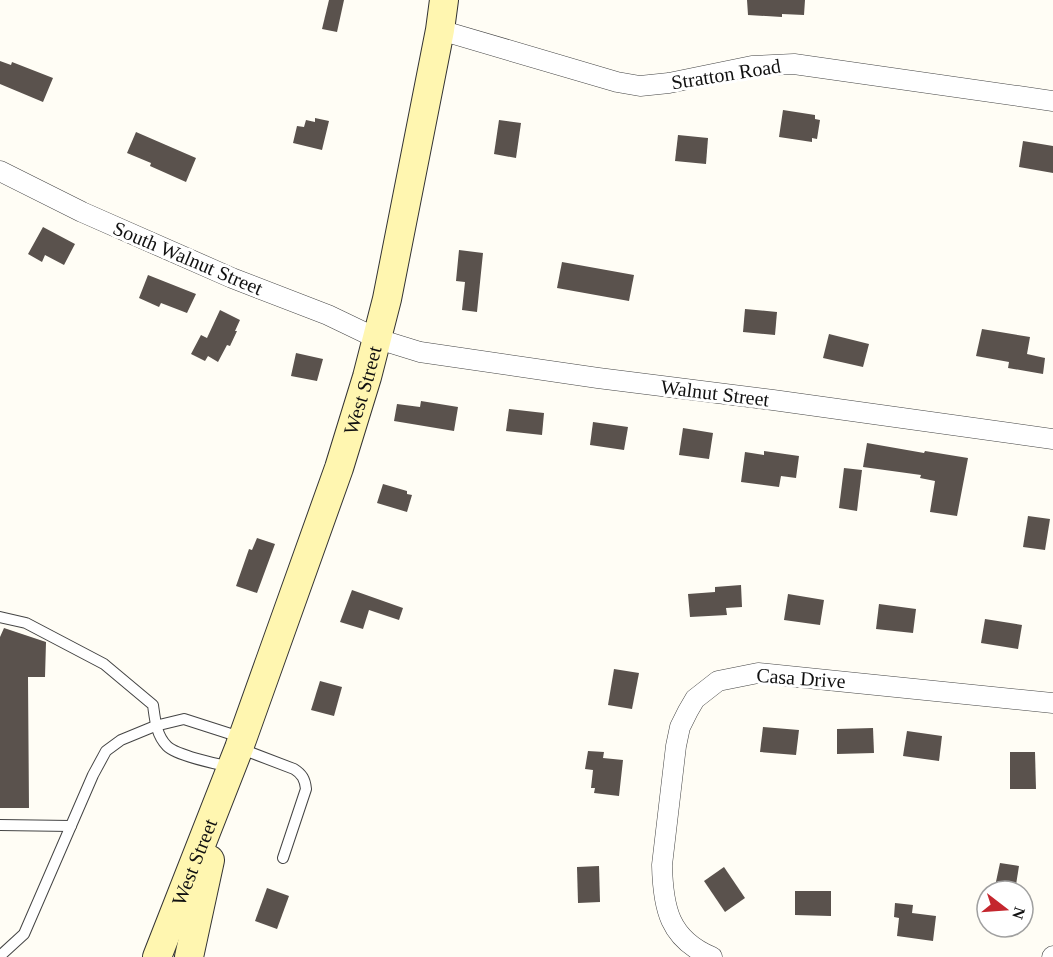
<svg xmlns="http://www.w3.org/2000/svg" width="1053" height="957" viewBox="0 0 1053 957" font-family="'Times New Roman',serif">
<rect width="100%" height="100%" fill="#fffdf5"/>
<g fill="#5a524d">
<path d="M 329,0 L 344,0 L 337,32 L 322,29 Z"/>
<path d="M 747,0 L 805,0 L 804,15 L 782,14 L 782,17 L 748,15 Z"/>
<path d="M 0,61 L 11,65 L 12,62 L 53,78 L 43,102 L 0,84 Z"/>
<path d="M 783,110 L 815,115 L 815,119 L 820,120 L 817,139 L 812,138 L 812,142 L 779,137 Z"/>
<path d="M 315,118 L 329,121 L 322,150 L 293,143 L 297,126 L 304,127 L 306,120 L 315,122 Z"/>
<path d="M 499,120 L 521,123 L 516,158 L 494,154 Z"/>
<path d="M 136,132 L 196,158 L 186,182 L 150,166 L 151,163 L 127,153 Z"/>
<path d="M 678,135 L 708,138 L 706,164 L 675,161 Z"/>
<path d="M 1023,141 L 1053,146 L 1053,173 L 1019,167 Z"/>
<path d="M 43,227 L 75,244 L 64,265 L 45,255 L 42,262 L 28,254 Z"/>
<path d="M 459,250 L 483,253 L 477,312 L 462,310 L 465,282 L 456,281 Z"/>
<path d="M 562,262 L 634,275 L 629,301 L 557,288 Z"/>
<path d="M 148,275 L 196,294 L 187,313 L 161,303 L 159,307 L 139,298 Z"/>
<path d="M 745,309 L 777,312 L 775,335 L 743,332 Z"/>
<path d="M 220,310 L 240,320 L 235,331 L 237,331 L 230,346 L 227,345 L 218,362 L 208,356 L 205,361 L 191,354 L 201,335 L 207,338 Z"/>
<path d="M 982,329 L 1030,337 L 1027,354 L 1045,358 L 1043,374 L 1008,368 L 1009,362 L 976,356 Z"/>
<path d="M 829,334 L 869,344 L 863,367 L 823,358 Z"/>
<path d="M 296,353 L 323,359 L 317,381 L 291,376 Z"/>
<path d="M 421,401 L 458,407 L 454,431 L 394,421 L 397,404 L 420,407 Z"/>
<path d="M 509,409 L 544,413 L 542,435 L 506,431 Z"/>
<path d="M 593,422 L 628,427 L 624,450 L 590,445 Z"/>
<path d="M 683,428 L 713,433 L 709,459 L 679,455 Z"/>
<path d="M 867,443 L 924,453 L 925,451 L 968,458 L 957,516 L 930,512 L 935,481 L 920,478 L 921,475 L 863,467 Z"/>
<path d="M 764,451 L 799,456 L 796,478 L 781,476 L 779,487 L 741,482 L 745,452 L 764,455 Z"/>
<path d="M 844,468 L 862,470 L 857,511 L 839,508 Z"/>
<path d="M 383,484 L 407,491 L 407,494 L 412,495 L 407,512 L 377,503 Z"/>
<path d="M 1028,516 L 1050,519 L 1045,550 L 1023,547 Z"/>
<path d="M 257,538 L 275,544 L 257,593 L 236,586 L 249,549 L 252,550 Z"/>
<path d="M 741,585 L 742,607 L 726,608 L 727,615 L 690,617 L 688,594 L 715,592 L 715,587 Z"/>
<path d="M 352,590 L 403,608 L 399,620 L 369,610 L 363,629 L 340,622 Z"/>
<path d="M 788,594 L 824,600 L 820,625 L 784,620 Z"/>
<path d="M 879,604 L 916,609 L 913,633 L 876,629 Z"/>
<path d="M 985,619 L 1022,625 L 1018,649 L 981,643 Z"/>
<path d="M 4,628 L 46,642 L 45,677 L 28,677 L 29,808 L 0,808 L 0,637 Z"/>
<path d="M 614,669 L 639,673 L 632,709 L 608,705 Z"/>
<path d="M 320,681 L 342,687 L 334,716 L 311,710 Z"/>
<path d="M 763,727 L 799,730 L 796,755 L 760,752 Z"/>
<path d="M 873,728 L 874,753 L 837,754 L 837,729 Z"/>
<path d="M 907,731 L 942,736 L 939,761 L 903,756 Z"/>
<path d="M 588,751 L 604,752 L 603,758 L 623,760 L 619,796 L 594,793 L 595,788 L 591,788 L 593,770 L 585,769 Z"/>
<path d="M 1010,752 L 1035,752 L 1036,789 L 1010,789 Z"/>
<path d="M 1000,863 L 1019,866 L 1015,891 L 994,891 Z"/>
<path d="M 599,866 L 600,902 L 578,903 L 577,867 Z"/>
<path d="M 724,867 L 745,898 L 725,912 L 704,881 Z"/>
<path d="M 267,888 L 289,896 L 277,929 L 255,921 Z"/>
<path d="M 795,891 L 831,891 L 831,916 L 795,915 Z"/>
<path d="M 895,903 L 913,905 L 912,913 L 936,916 L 933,941 L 897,936 L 899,918 L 894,917 Z"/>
</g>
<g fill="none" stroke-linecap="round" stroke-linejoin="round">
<g stroke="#444" stroke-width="12">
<g id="lane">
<path d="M 0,617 L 26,623 L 104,664 L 153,705 C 155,719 156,735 167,746 C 176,755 216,764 231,767"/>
<path d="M 239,748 L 294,769 C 302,774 305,779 306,789 L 283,858"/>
<path d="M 0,825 L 71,826"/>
<path d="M 0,956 L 24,934 L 93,775 L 106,751 L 121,740 L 155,726 L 184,719 L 240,737"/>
</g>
</g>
<g stroke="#444" stroke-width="21">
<g id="street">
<path d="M 440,30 L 617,82 L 640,86 L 669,83 L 752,66 L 794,64 L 1053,101"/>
<path d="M 0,171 L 82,212 L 232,278 L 328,315 L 378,339 L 420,352 L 598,378 L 773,400 L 1053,439"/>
<path d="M 712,957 C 669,939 663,908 662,865 L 676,746 L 680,727 L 688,711 L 695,699 L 718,681 L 758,673 L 1053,703"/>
<path d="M 1052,957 L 1053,956"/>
</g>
</g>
<g stroke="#333" stroke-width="30">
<g id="secondary">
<path id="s1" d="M 157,957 L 239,748 L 339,468 L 367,377 L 387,299 L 440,30 L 444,0"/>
<path d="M 189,957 L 210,860"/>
</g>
</g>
<use href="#lane" stroke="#fff" stroke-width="10"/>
<use href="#street" stroke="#fff" stroke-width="20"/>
<use href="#secondary" stroke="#fff6b0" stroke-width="28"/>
</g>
<g text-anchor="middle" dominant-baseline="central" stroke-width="6" stroke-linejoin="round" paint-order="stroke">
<g font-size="20" fill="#111" stroke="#fff">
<text transform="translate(726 74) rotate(-9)">Stratton Road</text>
<text transform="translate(188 258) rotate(23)">South Walnut Street</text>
<text stroke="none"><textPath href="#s1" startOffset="603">West Street</textPath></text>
<text transform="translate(715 393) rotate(7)">Walnut Street</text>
<text transform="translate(801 678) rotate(4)">Casa Drive</text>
<text stroke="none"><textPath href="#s1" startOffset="102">West Street</textPath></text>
</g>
</g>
<g transform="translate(1005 909) rotate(107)"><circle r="28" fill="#ffffff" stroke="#a0a0a0" stroke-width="1.5"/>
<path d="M0-4.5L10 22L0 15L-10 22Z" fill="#c4262e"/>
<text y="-9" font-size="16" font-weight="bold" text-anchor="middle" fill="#111111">N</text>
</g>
</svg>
